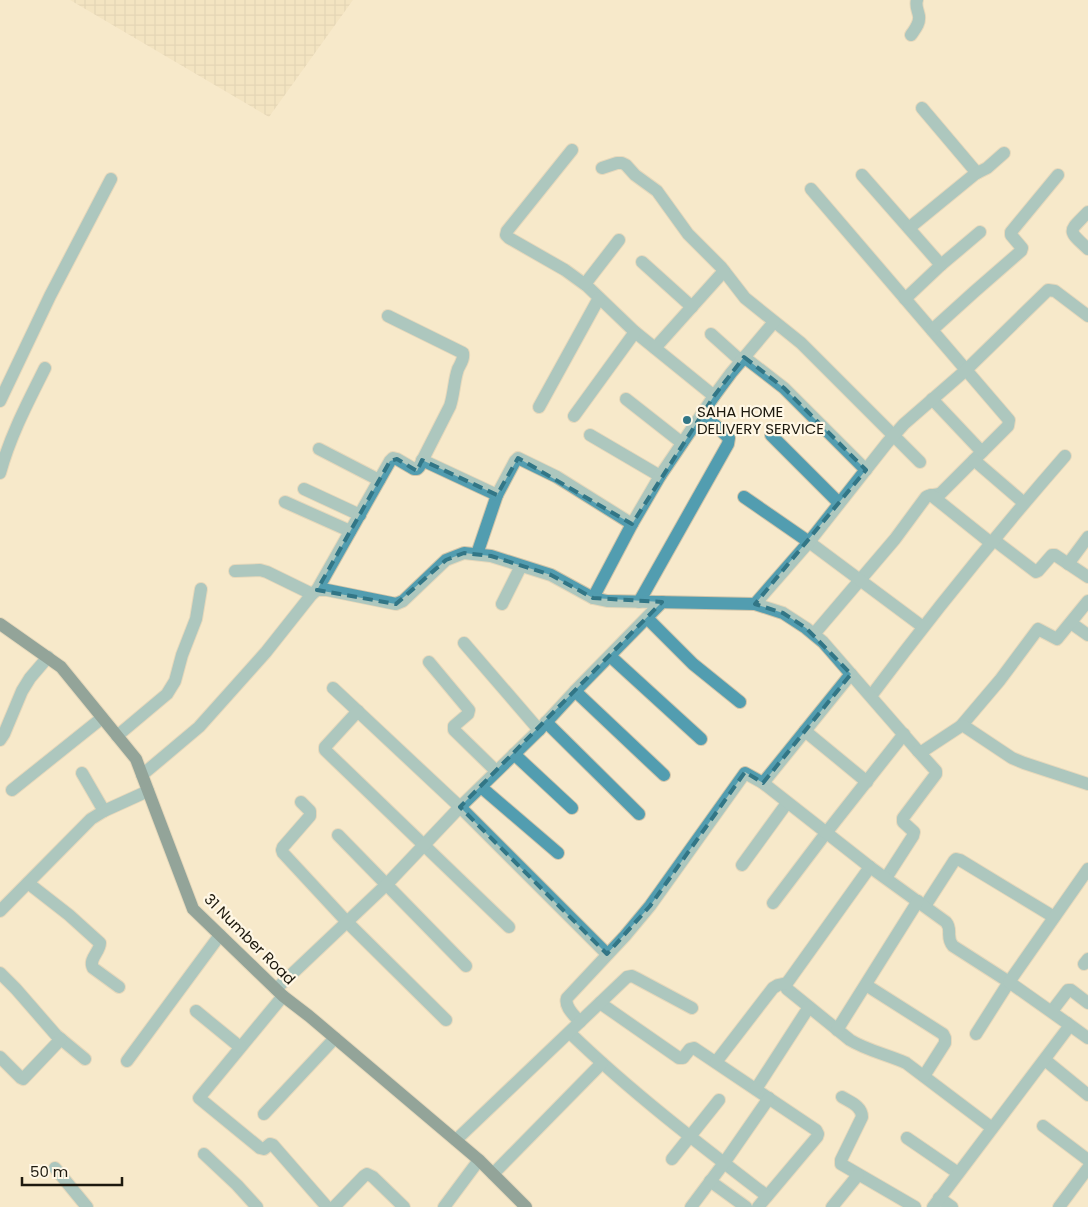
<svg xmlns="http://www.w3.org/2000/svg" width="1088" height="1207" viewBox="0 0 1088 1207" font-family="Poppins,sans-serif">
<defs>
<pattern id="industrial-grid" width="8" height="8" patternUnits="userSpaceOnUse" patternTransform="scale(1.25)"><rect width="8" height="8" fill="#eeddb7"/><path d="M0 4h8M4 0v8" fill="none" stroke="#ccbd9c"/></pattern>
</defs>
<rect width="100%" height="100%" fill="#f7e9cb"/>
<path fill="url(#industrial-grid)" d="M 70,0 L 353,0 L 269,117 Z"/>
<g fill="none" stroke-linecap="round" stroke-linejoin="round">
<g stroke="#d0c4a9" stroke-width="14">
<g id="minor">
<path d="M 911,35 C 915,29 920,24 919,16 C 918,10 915,6 917,0"/>
<path d="M 922,108 L 977,173"/>
<path d="M 572,150 L 507,231 L 506,235 L 509,238 L 565,270 L 587,286 L 635,332 L 714,396"/>
<path d="M 602,168 L 617,163 L 622,163 L 626,165 L 635,175 L 657,191 L 688,234 L 721,267 L 745,298 L 801,343 L 920,462"/>
<path d="M 862,175 L 941,265"/>
<path d="M 811,189 L 1009,420 L 1008,426 L 941,493 C 936,496 930,494 926,497 L 895,539 L 814,634"/>
<path d="M 1088,212 C 1069,232 1066,229 1088,249"/>
<path d="M 909,228 L 975,174 L 987,168 L 1004,153"/>
<path d="M 642,262 L 692,307"/>
<path d="M 585,284 L 619,240"/>
<path d="M 905,299 L 941,265 L 980,232"/>
<path d="M 932,330 L 974,292 L 1021,251 L 1022,248 L 1011,235 L 1011,232 L 1058,175"/>
<path d="M 711,334 L 741,361"/>
<path d="M 655,348 L 724,271"/>
<path d="M 744,357 L 784,388 L 866,470"/>
<path d="M 626,399 L 682,443"/>
<path d="M 932,399 L 982,452"/>
<path d="M 0,401 L 50,296 L 111,179"/>
<path d="M 539,407 L 599,298"/>
<path d="M 574,416 L 635,332"/>
<path d="M 590,435 L 660,476"/>
<path d="M 771,435 L 839,503"/>
<path d="M 319,449 L 379,480"/>
<path d="M 422,460 L 497,495 L 477,554"/>
<path d="M 974,460 L 1024,503"/>
<path d="M 0,473 C 10,436 28,402 45,368"/>
<path d="M 304,489 L 360,515"/>
<path d="M 497,495 L 515,461 L 518,458 L 557,477 L 632,524"/>
<path d="M 931,495 L 991,543"/>
<path d="M 744,497 L 809,542 L 923,627"/>
<path d="M 285,502 L 350,531"/>
<path d="M 994,540 L 1036,572 L 1038,571 L 1052,555 L 1055,555 L 1088,577"/>
<path d="M 1068,564 L 1088,537"/>
<path d="M 235,571 L 260,570 L 267,572 L 312,594"/>
<path d="M 317,590 L 390,461 L 393,458 L 397,459 L 414,469 L 417,469 L 419,467 L 450,406 C 454,394 454,380 458,369 C 461,363 464,359 463,353 L 388,316"/>
<path d="M 593,598 L 632,524 L 660,476 L 714,396 L 731,373 L 774,322"/>
<path d="M 639,602 L 728,444 L 729,438 L 702,413"/>
<path d="M 502,604 L 521,566"/>
<path d="M 755,604 L 809,542 L 887,443 L 904,424 L 966,370 L 1048,290 L 1055,291 L 1088,316"/>
<path d="M 647,618 L 693,664 L 740,702"/>
<path d="M 1071,623 L 1088,635"/>
<path d="M 464,643 L 539,730"/>
<path d="M 610,656 L 701,739"/>
<path d="M 429,662 L 469,710 L 468,714 L 454,726 L 454,730 L 496,771"/>
<path d="M 333,688 L 460,807 L 607,954"/>
<path d="M 575,691 L 664,775"/>
<path d="M 871,696 C 932,614 997,534 1065,456"/>
<path d="M 358,711 L 325,747 L 325,750 L 509,927"/>
<path d="M 546,722 L 639,814"/>
<path d="M 961,726 L 1000,680 L 1038,629 L 1057,639 L 1088,601"/>
<path d="M 805,731 L 867,782"/>
<path d="M 117,736 L 167,694 L 175,681 L 182,655 L 196,619 L 201,589"/>
<path d="M 0,740 L 4,734 L 22,691 L 30,678 L 48,657"/>
<path d="M 514,754 L 572,808"/>
<path d="M 82,773 L 104,811"/>
<path d="M 142,775 L 199,727 L 266,652 L 312,594 L 317,590 L 327,590 L 396,604 L 403,601 L 446,560 L 464,553 L 491,556 L 551,575 L 593,598 L 607,601 L 755,604 L 783,613 L 806,628 L 823,642 L 918,751 L 921,752 L 923,751 L 961,726 L 964,726 L 1012,758 L 1024,763 L 1088,784"/>
<path d="M 763,783 L 851,674"/>
<path d="M 481,787 L 558,853"/>
<path d="M 12,790 L 102,718"/>
<path d="M 301,802 L 310,811 L 310,816 L 283,847 L 282,850 L 283,853 L 347,922 L 446,1020"/>
<path d="M 338,835 L 466,966"/>
<path d="M 742,865 L 787,803"/>
<path d="M 870,867 L 787,983 L 786,986 L 787,989 L 850,1040 C 866,1050 888,1055 906,1063 L 992,1128"/>
<path d="M 886,878 L 913,836 L 914,832 L 903,822 L 903,818 L 936,774 L 936,771 L 918,751"/>
<path d="M 28,883 L 69,915 L 100,943 C 100,952 88,959 93,968 L 119,987"/>
<path d="M 773,903 L 826,833 L 904,734"/>
<path d="M 925,906 L 954,861 L 956,859 L 960,860 L 1054,917"/>
<path d="M 0,911 L 91,819 L 104,811 L 148,791"/>
<path d="M 1084,964 L 1088,959"/>
<path d="M 0,973 L 16,989 L 56,1035 L 85,1059"/>
<path d="M 866,985 L 943,1034 L 945,1038 L 945,1043 L 924,1076"/>
<path d="M 276,989 L 387,884 L 460,807 L 539,730 L 575,691 L 662,602"/>
<path d="M 283,996 L 199,1098 L 260,1148 L 264,1149 L 270,1144 L 273,1145 L 327,1207"/>
<path d="M 600,1003 L 679,1058 L 683,1058 L 690,1049 L 694,1048 L 816,1130 L 818,1134 L 817,1137 L 758,1207"/>
<path d="M 196,1011 L 240,1047"/>
<path d="M 1052,1011 L 1068,990 L 1071,990 L 1088,1003"/>
<path d="M 580,1022 C 574,1015 564,1007 567,998 L 625,936 L 650,906 L 745,773 L 763,783 L 870,867 L 946,922 C 953,930 945,937 953,946 L 1009,982 L 976,1034"/>
<path d="M 1067,1023 L 1088,1038"/>
<path d="M 837,1030 L 918,901"/>
<path d="M 570,1033 C 631,1092 699,1144 767,1196"/>
<path d="M 0,1057 L 21,1078 L 23,1079 L 61,1039"/>
<path d="M 1045,1060 L 1088,1095"/>
<path d="M 127,1061 L 220,935"/>
<path d="M 716,1062 L 773,988 L 778,985 L 787,983"/>
<path d="M 756,1089 L 809,1007"/>
<path d="M 842,1097 C 850,1102 862,1106 862,1117 L 841,1160 L 841,1164 L 915,1207"/>
<path d="M 264,1114 L 335,1038"/>
<path d="M 1043,1126 L 1088,1160"/>
<path d="M 907,1138 L 958,1173"/>
<path d="M 456,1140 L 627,977 L 632,976 L 636,978 L 692,1008"/>
<path d="M 204,1154 L 237,1185 L 257,1207"/>
<path d="M 672,1159 L 719,1100"/>
<path d="M 55,1168 L 87,1207"/>
<path d="M 493,1174 L 602,1063"/>
<path d="M 710,1181 L 746,1207"/>
<path d="M 939,1198 L 952,1207"/>
<path d="M 334,1207 L 364,1176 L 367,1174 L 373,1177 L 404,1207"/>
<path d="M 444,1207 L 479,1160"/>
<path d="M 691,1207 L 724,1163 L 769,1098"/>
<path d="M 832,1207 L 858,1175"/>
<path d="M 933,1207 L 1068,1028 L 1069,1026 L 1067,1023 L 1009,982 L 1088,869"/>
<path d="M 1059,1207 L 1088,1168"/>
</g>
</g>
<g stroke="#d0c4a9" stroke-width="14">
<path id="major" d="M 0,624 L 61,667 L 136,759 L 193,909 L 283,996 L 309,1016 L 479,1160 L 526,1207"/>
</g>
<use href="#minor" stroke="#529db0" stroke-width="12"/>
<use href="#major" stroke="#19515e" stroke-width="12"/>
</g>
<path d="M0 0H1088V1207H0ZM 744,357 L 784,388 L 866,470 L 755,604 L 783,613 L 806,628 L 851,674 L 763,783 L 745,772 L 650,906 L 607,954 L 460,807 L 662,602 L 593,598 L 551,575 L 491,556 L 464,553 L 446,560 L 396,604 L 317,590 L 390,461 L 397,459 L 417,471 L 422,460 L 497,495 L 518,458 L 632,524 L 714,396 Z" fill="#f7e9cb" fill-opacity=".55" fill-rule="evenodd"/>
<path fill="none" stroke="#327686" stroke-width="4" stroke-dasharray="10 6" stroke-linejoin="round" d="M 744,357 L 784,388 L 866,470 L 755,604 L 783,613 L 806,628 L 851,674 L 763,783 L 745,772 L 650,906 L 607,954 L 460,807 L 662,602 L 593,598 L 551,575 L 491,556 L 464,553 L 446,560 L 396,604 L 317,590 L 390,461 L 397,459 L 417,471 L 422,460 L 497,495 L 518,458 L 632,524 L 714,396 Z"/>
<circle fill="#327686" stroke="#fff7e5" stroke-width="2" cx="687" cy="420" r="5"/>
<g text-anchor="middle" dominant-baseline="central" stroke-width="4.5" stroke-linejoin="round" paint-order="stroke">
<g font-size="15" fill="#1d190e" stroke="#fff7e5" text-anchor="start">
<text x="697" y="411">SAHA HOME<tspan x="697" dy="17">DELIVERY SERVICE</tspan></text>
</g>
<g font-size="15" fill="#1d190e" stroke="#fff7e5">
<text transform="translate(250 939) rotate(45)">31 Number Road</text>
</g>
</g>
<path d="M22 1177v8h100v-8" fill="none" stroke="#1d190e" stroke-width="2.5"/>
<text x="30" y="1177" font-size="15" fill="#1d190e" stroke="#fff7e5" stroke-width="4" paint-order="stroke">50 m</text>
</svg>
